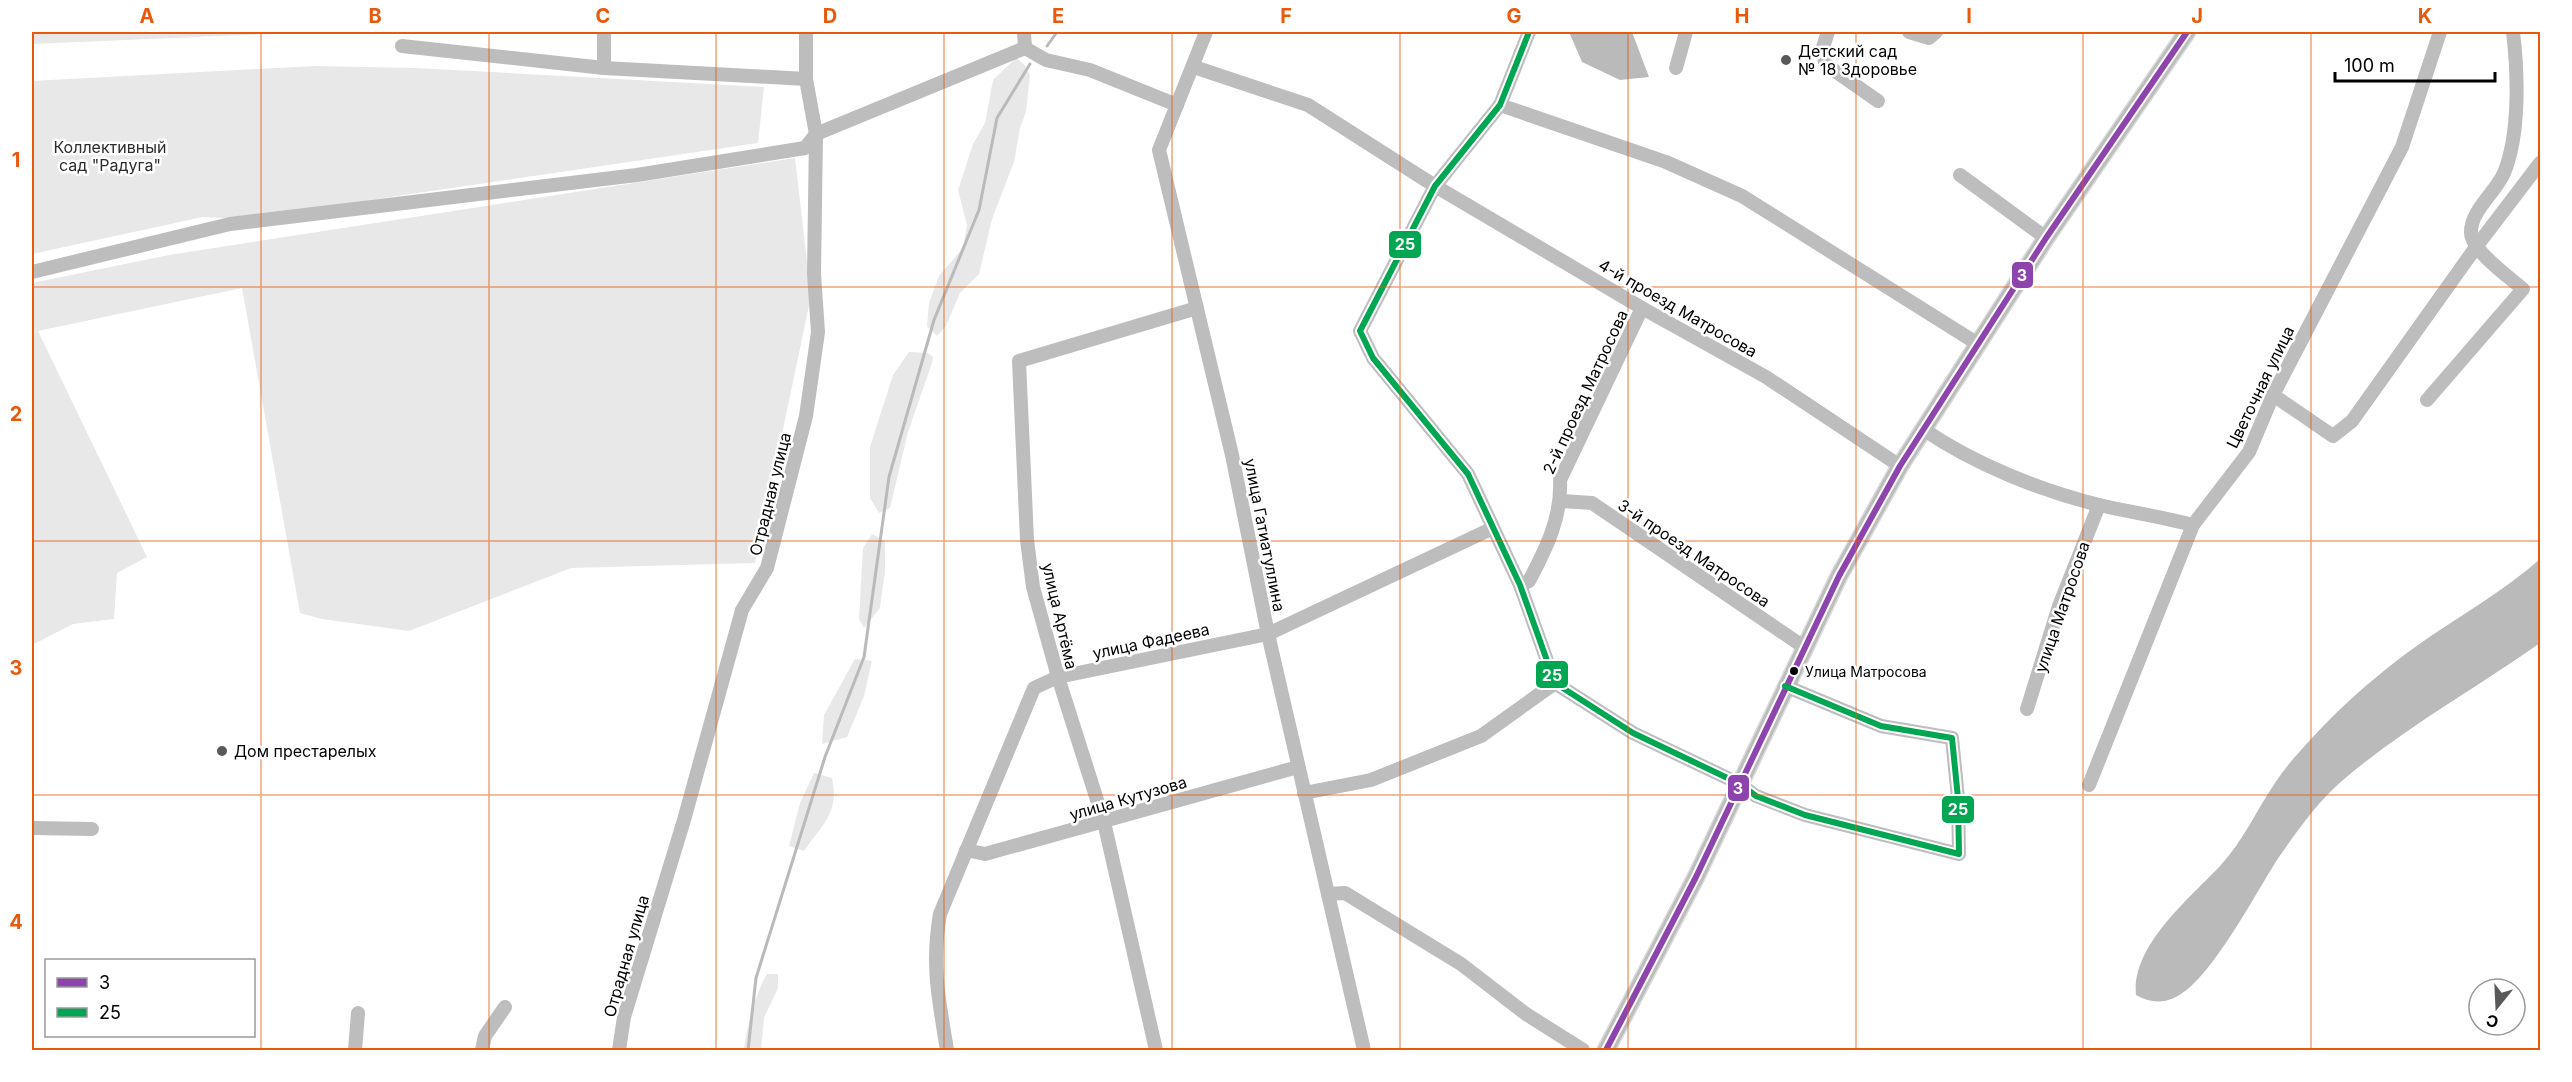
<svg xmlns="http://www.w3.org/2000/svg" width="2572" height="1082" viewBox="0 0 2572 1082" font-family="Inter,sans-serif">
<rect width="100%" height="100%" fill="#fff"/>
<g fill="#e8e8e8">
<path d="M 32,32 L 313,32 L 32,44 Z"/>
<path d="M 1016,58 L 1024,64 L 1030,75 L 1026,112 L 1020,128 L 1014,162 L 992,219 L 979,274 L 960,293 L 946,326 L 937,336 L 927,326 L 929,303 L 939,276 L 963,248 L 967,225 L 958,190 L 973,144 L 985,123 L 993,80 Z"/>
<path d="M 314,66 L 417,68 L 764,87 L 758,143 L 240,219 L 203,217 L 32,254 L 32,81 Z"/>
<path d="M 795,158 L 811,296 L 755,563 L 571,568 L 409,631 L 322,619 L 300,613 L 242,288 L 38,331 L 147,557 L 117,573 L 114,619 L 73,624 L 32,645 L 32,283 L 169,255 Z"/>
<path d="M 909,352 L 928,353 L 933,357 L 932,363 L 908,432 L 890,508 L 879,513 L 870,498 L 870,447 L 893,375 Z"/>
<path d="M 872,534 L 885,541 L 885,571 L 880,608 L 864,628 L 859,619 L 863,548 Z"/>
<path d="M 855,659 L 872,661 L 864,696 L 847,737 L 822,744 L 824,715 Z"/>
<path d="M 814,773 L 832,778 C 840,812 822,825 804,851 L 789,846 L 800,803 Z"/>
<path d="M 767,974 L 778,974 L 778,988 L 764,1018 L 761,1050 L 744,1050 C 745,1033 757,989 767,974 Z"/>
</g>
<g fill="#bababa">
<path d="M 1569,32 L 1632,32 L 1649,77 L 1620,80 L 1582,62 Z"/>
<path d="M 2540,559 L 2540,643 C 2475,689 2404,728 2343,780 C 2318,801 2298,830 2279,857 C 2257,890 2210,983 2174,998 C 2160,1004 2148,1002 2136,995 C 2131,946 2189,899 2220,866 C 2244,840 2257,809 2277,780 C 2287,765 2300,751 2312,738 C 2343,704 2381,671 2418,645 C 2459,616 2503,592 2540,559 Z"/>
</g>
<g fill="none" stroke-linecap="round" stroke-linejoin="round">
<g stroke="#bababa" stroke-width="3">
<path d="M 1047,46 L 1057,32"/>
<path d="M 748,1050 L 756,978 L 825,757 L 864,657 L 889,477 L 934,320 L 979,210 L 997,118 L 1030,64"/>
</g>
<g stroke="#dbdbdb" stroke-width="19">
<path id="major" d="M 1606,1050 L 1696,877 L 1839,576 L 1900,466 L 2046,238 L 2187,32"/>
</g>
<g stroke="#bdbdbd" stroke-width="14">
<path d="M 604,32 L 604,68"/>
<path d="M 1024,32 L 1025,48"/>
<path d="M 1206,32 L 1159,150 L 1232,455 L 1268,634 L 1364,1050"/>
<path d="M 1529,32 L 1500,105 L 1435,186 L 1360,331 L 1373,358 L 1468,474 L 1520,585 L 1555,683 L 1633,733 L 1740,784 L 1756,796 L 1805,815 L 1959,854 L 1958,798 L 1952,738 L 1881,726 L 1785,686"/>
<path d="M 1828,32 L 1823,47 L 1825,64 L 1878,101"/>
<path d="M 1909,32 L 1929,38 L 1936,32"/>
<path d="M 402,46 L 604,68 L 806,79"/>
<path d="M 1194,67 L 1308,105 L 1435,186 L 1642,308 L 1766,377 L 1900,466"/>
<path d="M 1676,68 L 1686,32"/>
<path d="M 1500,105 L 1666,162 L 1742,196 L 1978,344"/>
<path d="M 1960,175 L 2046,238"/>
<path d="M 32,272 L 230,224 L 637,175 L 805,148 L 816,134 L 1025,48 L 1046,60 L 1090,70 L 1177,105"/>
<path d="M 2273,395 L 2333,436 L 2352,421 L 2476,247 L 2540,163"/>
<path d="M 2427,400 L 2523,289 C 2510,278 2471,250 2471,233 C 2470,211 2496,192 2504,173 C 2520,134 2518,73 2513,32"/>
<path d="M 1923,429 C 1974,464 2039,490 2099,505 C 2130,512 2162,517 2193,525"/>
<path d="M 1561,501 L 1592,503 L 1804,647"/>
<path d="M 1520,585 L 1529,581 C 1546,549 1562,517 1560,480 L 1642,308"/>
<path d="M 2027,709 L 2059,606 L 2099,505"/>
<path d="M 2089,785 L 2193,525 L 2249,452 L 2273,395 L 2402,147 L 2440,32"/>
<path d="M 1304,793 L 1371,780 L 1481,736 L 1555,683"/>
<path d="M 32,828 L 92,829"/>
<path d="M 966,850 L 985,854 L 1298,767"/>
<path d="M 1328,894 L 1345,893 L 1461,964 L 1526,1014 L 1583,1050"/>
<path d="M 355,1050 L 358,1013"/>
<path d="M 482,1050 L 485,1036 L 505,1007"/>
<path d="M 619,1050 L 624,1017 L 684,820 L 742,610 L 767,568 L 806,416 L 818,332 L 814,274 L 816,134 L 806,79 L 806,32"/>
<path d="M 947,1050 C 939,1000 931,966 940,914 L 1034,688 L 1058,677 L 1268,634 L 1491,529"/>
<path d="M 1156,1050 L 1104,822 L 1058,677 L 1033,587 L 1027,540 L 1019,361 L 1197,308"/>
</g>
<use href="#major" stroke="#bdbdbd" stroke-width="16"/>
<g stroke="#fff" stroke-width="10">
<path id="bus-1" d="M 1606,1050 L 1696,877 L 1839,576 L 1900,466 L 2046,238 L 2187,32"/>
</g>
<g stroke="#fff" stroke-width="10">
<path id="bus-2" d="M 1529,32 L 1500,105 L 1435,186 L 1360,331 L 1373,358 L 1468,474 L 1520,585 L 1555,683 L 1633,733 L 1740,784 L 1756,796 L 1805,815 L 1959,854 L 1958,798 L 1952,738 L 1881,726 L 1785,686"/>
</g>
<use href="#bus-1" stroke="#8e44ad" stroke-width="6"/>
<use href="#bus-2" stroke="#00a651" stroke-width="6"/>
</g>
<path fill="none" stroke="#e8590c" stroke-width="1.5" stroke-opacity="0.55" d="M 261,32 L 261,1050M 489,32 L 489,1050M 716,32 L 716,1050M 944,32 L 944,1050M 1172,32 L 1172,1050M 1400,32 L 1400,1050M 1628,32 L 1628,1050M 1856,32 L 1856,1050M 2083,32 L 2083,1050M 2311,32 L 2311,1050M 32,287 L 2540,287M 32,541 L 2540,541M 32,795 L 2540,795"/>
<g fill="#595959" stroke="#fff" stroke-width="2">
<circle cx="1786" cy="60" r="6"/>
<circle cx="222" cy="751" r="6"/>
</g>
<circle fill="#000" stroke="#fff" stroke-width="2" cx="1794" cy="671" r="5"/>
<g text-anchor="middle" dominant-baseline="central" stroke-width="5" stroke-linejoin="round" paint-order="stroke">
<g font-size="14" fill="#000" stroke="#fff" text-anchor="start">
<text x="1805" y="671">Улица Матросова</text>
</g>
<g font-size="16" fill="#000" stroke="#fff" text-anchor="start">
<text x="1798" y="51">Детский сад<tspan x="1798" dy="18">№ 18 Здоровье</tspan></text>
<text x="234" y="751">Дом престарелых</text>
</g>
<g font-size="16" fill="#2c2c2c" stroke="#fff">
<text x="110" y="147">Коллективный<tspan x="110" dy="18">сад "Радуга"</tspan></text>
</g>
<g font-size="16" fill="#000" stroke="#fff">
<text transform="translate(1678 308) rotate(30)">4-й проезд Матросова</text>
<text transform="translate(2260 387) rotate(-64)">Цветочная улица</text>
<text transform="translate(1585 392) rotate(-65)">2-й проезд Матросова</text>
<text transform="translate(770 494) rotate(-76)">Отрадная улица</text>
<text transform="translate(1265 535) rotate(79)">улица Гатиатуллина</text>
<text transform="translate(1694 553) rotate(34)">3-й проезд Матросова</text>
<text transform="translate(2062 607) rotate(-71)">улица Матросова</text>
<text transform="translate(1060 616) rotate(77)">улица Артёма</text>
<text transform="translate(1151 641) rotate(-12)">улица Фадеева</text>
<text transform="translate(1128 798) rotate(-16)">улица Кутузова</text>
<text transform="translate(626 956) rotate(-74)">Отрадная улица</text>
</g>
</g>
<g stroke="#fff" stroke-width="2">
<rect x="1388" y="230" width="34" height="29" rx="6" fill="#00a651"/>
<rect x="2011" y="261" width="23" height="28" rx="6" fill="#8e44ad"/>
<rect x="1535" y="660" width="34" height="29" rx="6" fill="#00a651"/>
<rect x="1727" y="774" width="23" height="28" rx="6" fill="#8e44ad"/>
<rect x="1941" y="795" width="34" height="29" rx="6" fill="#00a651"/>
</g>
<g font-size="16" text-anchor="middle" font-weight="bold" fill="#fff">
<text x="1405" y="250">25</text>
<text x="2022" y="281">3</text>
<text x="1552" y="681">25</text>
<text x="1738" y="794">3</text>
<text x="1958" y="815">25</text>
</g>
<rect width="2572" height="1082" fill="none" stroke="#ffffff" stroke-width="66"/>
<rect x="45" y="959" width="210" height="78" fill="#ffffff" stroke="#999999" stroke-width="1.5"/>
<rect x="57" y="978" width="30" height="9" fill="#8e44ad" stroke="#999999" stroke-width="1.5"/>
<text x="99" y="989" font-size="18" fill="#000000">3</text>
<rect x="57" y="1008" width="30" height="9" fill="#00a651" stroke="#999999" stroke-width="1.5"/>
<text x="99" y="1019" font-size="18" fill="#000000">25</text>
<g transform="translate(2497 1007) rotate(198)"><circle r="28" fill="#ffffff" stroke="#999999" stroke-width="1.5"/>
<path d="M0-4.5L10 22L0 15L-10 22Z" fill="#595959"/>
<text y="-9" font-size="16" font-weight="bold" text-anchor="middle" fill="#000000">С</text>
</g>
<path d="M2335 72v9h160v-9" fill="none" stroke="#000000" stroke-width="3"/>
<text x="2344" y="72" font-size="18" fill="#000000" stroke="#ffffff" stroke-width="4.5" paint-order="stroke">100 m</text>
<rect x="33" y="33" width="2506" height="1016" fill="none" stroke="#e8590c" stroke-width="2"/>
<g font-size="20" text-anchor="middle" font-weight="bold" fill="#e8590c">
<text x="147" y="23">A</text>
<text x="375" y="23">B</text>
<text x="603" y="23">C</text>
<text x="830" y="23">D</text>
<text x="1058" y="23">E</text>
<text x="1286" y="23">F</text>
<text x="1514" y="23">G</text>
<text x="1742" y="23">H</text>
<text x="1969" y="23">I</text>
<text x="2197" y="23">J</text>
<text x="2425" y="23">K</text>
<text x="16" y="167">1</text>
<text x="16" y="421">2</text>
<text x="16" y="675">3</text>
<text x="16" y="929">4</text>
</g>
</svg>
